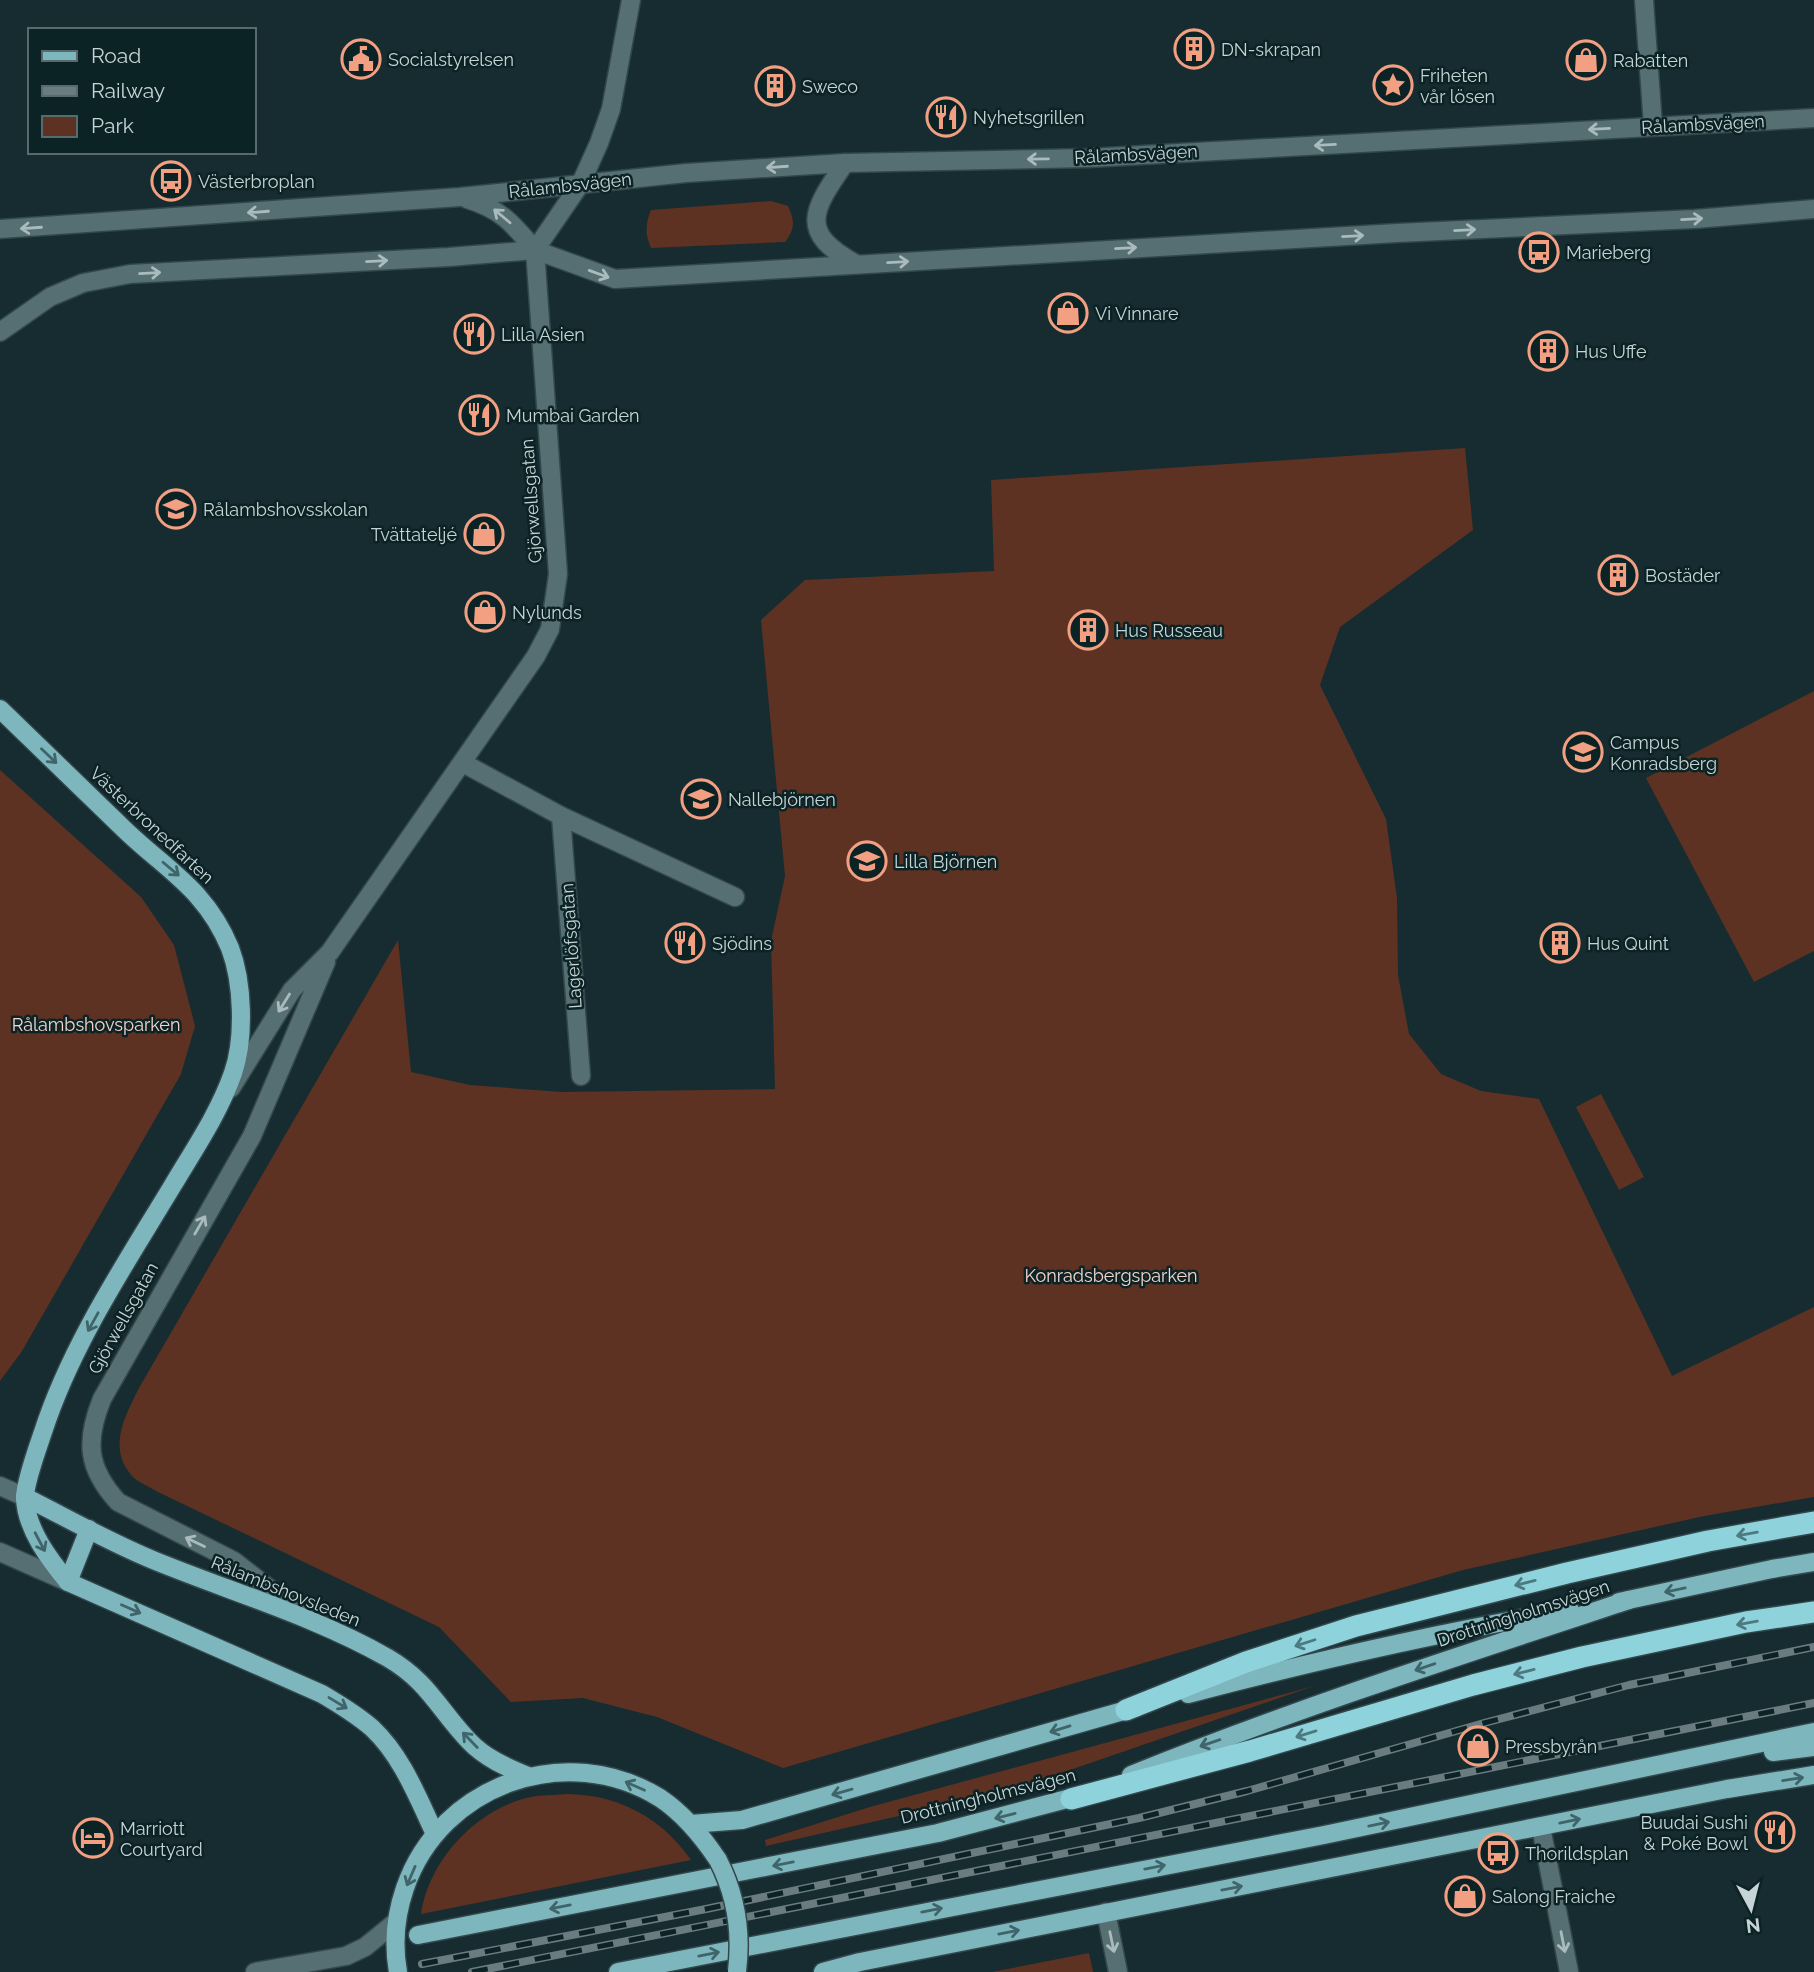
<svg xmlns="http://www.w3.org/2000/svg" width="1814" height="1972" viewBox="0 0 1814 1972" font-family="Raleway,sans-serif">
<rect width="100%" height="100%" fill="#162c30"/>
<g fill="#5e3222">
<path d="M 771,201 L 788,206 C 795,221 795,229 785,242 L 651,248 C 645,234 645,225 651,210 Z"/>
<path d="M 1465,448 L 1473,530 L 1340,627 L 1320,685 L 1386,819 L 1397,898 L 1398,975 L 1409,1034 L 1441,1074 L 1481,1091 L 1539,1099 L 1672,1376 L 1814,1307 L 1814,1497 L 1704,1516 L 1463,1570 L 783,1768 L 657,1717 L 583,1698 L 511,1702 L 439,1627 L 156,1491 C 149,1486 137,1482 132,1476 C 107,1448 125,1416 139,1388 L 398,940 L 411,1072 L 470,1085 L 562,1092 L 775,1089 L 771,941 L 785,876 L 761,620 L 805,580 L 994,571 L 991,480 Z"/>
<path d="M 1814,691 L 1814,951 L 1754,982 L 1646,778 Z"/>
<path d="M 0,770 L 141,897 L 174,945 L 195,1026 L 181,1074 L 22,1351 L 0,1381 Z"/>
<path d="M 1601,1094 L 1644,1177 L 1619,1190 L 1576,1107 Z"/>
<path d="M 1314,1686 L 1067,1771 L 978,1798 L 766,1846 L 765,1840 L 870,1807 Z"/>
<path d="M 568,1794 C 619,1795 662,1818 691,1860 L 421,1914 C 429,1858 480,1805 536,1796 C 546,1795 558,1795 568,1794 Z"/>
<path d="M 1089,1953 L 1093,1972 L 992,1972 Z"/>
</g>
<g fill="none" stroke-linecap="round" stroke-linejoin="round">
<g stroke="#32474b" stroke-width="21">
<g id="minor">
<path d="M 1644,0 L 1653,126"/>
<path d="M 845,163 C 812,211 798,232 856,264"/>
<path d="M 467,199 C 501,209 513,224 535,250"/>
<path d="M 0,229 L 460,197 L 686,173 L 845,163 L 1088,158 L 1814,118"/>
<path d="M 0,332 L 50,297 L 83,283 L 130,274 L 449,257 L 535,250 L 615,279 L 1397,233 L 1695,219 L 1814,209"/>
<path d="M 463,763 L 561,816 L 735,897"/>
<path d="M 561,816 L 581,1076"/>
<path d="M 231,1088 L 292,990 L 330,952 L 536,656 L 550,629 L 558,574 L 535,250 L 581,183 L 599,143 L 611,109 L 631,0"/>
<path d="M 0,1486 L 25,1497"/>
<path d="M 0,1552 L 68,1582"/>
<path d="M 303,1615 L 234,1561 L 118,1502 C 87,1468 85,1441 102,1399 L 252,1136 L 326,962"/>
<path d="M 1541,1827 L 1569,1972"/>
<path d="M 1106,1912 L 1118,1972"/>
<path d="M 255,1972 L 346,1956 L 365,1947 L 397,1921"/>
</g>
</g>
<g stroke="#32474b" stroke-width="21">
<g id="major">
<path d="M 0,709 C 42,750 84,790 126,831 C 168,871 206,890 230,948 C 243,982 245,1038 233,1073 C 219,1113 195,1148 173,1185 C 126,1263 71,1345 43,1432 C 38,1447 24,1485 25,1499 C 27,1530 49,1559 68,1582 L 322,1694 C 339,1704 357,1715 372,1728 C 402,1756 418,1798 435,1834"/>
<path d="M 25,1497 C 67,1518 109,1542 153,1560 C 231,1592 314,1616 388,1658 C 429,1682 439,1710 469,1741 C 485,1758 506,1767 528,1776"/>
<path d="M 68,1582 L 89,1529"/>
<path d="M 1619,1602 L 1772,1569 L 1814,1562"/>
<path d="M 1188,1694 C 1314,1661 1441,1632 1570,1610"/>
<path d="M 1773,1752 L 1814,1747"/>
<path d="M 1131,1775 C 1294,1709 1462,1655 1629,1600"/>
<path d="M 691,1824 L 742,1820 L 1137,1707"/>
<path d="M 418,1935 L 938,1833 L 1082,1795"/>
<path d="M 398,1972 C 393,1944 396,1914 405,1888 C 441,1784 567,1740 660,1798 C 684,1814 702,1836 718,1860"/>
<path d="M 618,1972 L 1324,1835 L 1814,1732"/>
<path d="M 823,1972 L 860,1962 L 1727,1789 L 1814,1775"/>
</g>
</g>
<g stroke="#32474b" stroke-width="24">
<g id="highway">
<path d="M 1126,1710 L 1246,1662 L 1356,1626 L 1567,1573 L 1708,1541 L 1814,1522"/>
<path d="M 1071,1799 L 1250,1751 L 1473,1685 L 1582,1657 L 1746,1622 L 1814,1612"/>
</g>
</g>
<use href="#minor" stroke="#556f73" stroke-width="18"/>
<use href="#major" stroke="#7eb6be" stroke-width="18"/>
<use href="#highway" stroke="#8ed2dc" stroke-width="21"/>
<g stroke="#6a7c7f" stroke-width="8">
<g id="rail">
<path d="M 422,1964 L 706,1909 L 1139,1818 L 1247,1791 L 1484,1723 L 1629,1685 L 1814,1647"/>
<path d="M 472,1972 L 1814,1703"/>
</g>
</g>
<use href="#rail" stroke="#0c2326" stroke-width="5" stroke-dasharray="16" stroke-linecap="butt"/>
<g stroke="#32474b" stroke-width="21" stroke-linecap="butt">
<path id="major-bridge" d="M 718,1860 C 736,1895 742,1931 737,1971"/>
</g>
<use href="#major-bridge" stroke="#7eb6be" stroke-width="18"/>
</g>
<defs><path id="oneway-shaft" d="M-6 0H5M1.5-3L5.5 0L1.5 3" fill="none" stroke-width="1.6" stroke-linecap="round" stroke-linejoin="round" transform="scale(1.75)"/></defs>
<g stroke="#aabbbd">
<use href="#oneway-shaft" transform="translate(1599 129) rotate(177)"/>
<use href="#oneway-shaft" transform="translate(1325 145) rotate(177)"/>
<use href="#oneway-shaft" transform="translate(1038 159) rotate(179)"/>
<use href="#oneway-shaft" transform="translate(777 167) rotate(176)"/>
<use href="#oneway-shaft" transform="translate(258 212) rotate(176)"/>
<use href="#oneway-shaft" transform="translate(502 216) rotate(-140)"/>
<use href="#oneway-shaft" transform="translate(1692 219) rotate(-3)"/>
<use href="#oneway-shaft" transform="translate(31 228) rotate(176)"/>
<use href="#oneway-shaft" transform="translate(1465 230) rotate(-3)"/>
<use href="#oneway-shaft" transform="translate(1353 236) rotate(-3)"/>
<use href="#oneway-shaft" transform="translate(1126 248) rotate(-3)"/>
<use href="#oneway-shaft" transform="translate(377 261) rotate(-3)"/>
<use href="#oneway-shaft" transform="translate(898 262) rotate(-3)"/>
<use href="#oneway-shaft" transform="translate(150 273) rotate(-3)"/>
<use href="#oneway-shaft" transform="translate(599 274) rotate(20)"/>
<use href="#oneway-shaft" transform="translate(284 1003) rotate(122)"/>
<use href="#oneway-shaft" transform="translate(200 1225) rotate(-60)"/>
<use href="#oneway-shaft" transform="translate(195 1542) rotate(-154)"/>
<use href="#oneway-shaft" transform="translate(1112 1942) rotate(78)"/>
<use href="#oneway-shaft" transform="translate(1563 1942) rotate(79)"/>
</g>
<g stroke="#3f656a">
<use href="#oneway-shaft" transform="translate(49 756) rotate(44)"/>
<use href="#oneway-shaft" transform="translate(171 869) rotate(40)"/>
<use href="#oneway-shaft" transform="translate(93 1322) rotate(119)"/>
<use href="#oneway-shaft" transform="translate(40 1542) rotate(62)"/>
<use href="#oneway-shaft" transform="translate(1675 1590) rotate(168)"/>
<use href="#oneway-shaft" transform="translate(131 1609) rotate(24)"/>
<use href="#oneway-shaft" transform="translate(1425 1667) rotate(161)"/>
<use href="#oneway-shaft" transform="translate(338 1703) rotate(31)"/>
<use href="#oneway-shaft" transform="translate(1060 1729) rotate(163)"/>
<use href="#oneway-shaft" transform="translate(470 1740) rotate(-134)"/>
<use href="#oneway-shaft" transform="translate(1210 1743) rotate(161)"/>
<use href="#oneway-shaft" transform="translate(1793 1779) rotate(-9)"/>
<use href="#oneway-shaft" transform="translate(635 1786) rotate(-156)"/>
<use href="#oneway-shaft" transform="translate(842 1792) rotate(164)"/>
<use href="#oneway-shaft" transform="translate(1005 1816) rotate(166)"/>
<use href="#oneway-shaft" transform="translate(1570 1821) rotate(-12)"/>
<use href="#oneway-shaft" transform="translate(1379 1824) rotate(-12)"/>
<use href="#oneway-shaft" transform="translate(783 1864) rotate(169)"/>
<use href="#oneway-shaft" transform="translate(1155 1867) rotate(-11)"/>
<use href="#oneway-shaft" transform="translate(411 1876) rotate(113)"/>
<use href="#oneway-shaft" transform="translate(1232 1888) rotate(-11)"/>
<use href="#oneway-shaft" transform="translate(560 1907) rotate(169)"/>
<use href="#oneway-shaft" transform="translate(932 1910) rotate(-11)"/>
<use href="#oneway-shaft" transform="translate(1009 1932) rotate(-11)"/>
<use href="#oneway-shaft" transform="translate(709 1954) rotate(-11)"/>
</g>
<g stroke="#4d7a81">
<use href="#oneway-shaft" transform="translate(1747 1534) rotate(170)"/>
<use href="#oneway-shaft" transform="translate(1525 1583) rotate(166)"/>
<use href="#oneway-shaft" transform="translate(1747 1623) rotate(170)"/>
<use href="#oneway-shaft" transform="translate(1305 1643) rotate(162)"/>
<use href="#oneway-shaft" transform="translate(1524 1672) rotate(166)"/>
<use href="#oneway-shaft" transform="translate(1306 1734) rotate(163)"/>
</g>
<defs>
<g id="building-ring" transform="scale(2.0125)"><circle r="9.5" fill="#0c2326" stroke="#f39f82" stroke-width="1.5"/><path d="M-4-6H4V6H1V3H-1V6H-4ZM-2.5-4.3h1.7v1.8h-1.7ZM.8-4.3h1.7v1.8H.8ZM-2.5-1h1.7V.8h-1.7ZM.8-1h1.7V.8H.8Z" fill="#f39f82"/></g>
<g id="civic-ring" transform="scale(2.0125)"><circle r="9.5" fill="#0c2326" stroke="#f39f82" stroke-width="1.5"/><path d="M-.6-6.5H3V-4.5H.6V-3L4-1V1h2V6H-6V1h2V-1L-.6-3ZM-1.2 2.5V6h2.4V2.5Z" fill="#f39f82"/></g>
<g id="shop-ring" transform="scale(2.0125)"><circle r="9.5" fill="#0c2326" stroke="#f39f82" stroke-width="1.5"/><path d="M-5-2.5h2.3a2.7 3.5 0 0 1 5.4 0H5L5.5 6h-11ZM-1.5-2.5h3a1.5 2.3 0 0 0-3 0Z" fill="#f39f82"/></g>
<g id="sight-ring" transform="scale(2.0125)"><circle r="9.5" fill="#0c2326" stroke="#f39f82" stroke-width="1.5"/><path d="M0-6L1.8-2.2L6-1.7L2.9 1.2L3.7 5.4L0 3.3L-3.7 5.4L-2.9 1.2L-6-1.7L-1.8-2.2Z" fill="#f39f82"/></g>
<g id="restaurant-ring" transform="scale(2.0125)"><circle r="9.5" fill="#0c2326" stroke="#f39f82" stroke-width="1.5"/><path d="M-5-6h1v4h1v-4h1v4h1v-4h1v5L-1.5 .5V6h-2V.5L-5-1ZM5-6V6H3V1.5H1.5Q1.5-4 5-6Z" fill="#f39f82"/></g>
<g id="bus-ring" transform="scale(2.0125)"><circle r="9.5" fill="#0c2326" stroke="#f39f82" stroke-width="1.5"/><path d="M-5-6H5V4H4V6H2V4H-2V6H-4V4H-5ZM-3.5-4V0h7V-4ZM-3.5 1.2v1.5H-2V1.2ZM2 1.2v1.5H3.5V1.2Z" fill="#f39f82"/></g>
<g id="school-ring" transform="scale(2.0125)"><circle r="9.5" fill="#0c2326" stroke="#f39f82" stroke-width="1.5"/><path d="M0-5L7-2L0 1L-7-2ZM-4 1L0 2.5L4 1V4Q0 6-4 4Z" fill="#f39f82"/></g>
<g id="university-ring" transform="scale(2.0125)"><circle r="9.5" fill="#0c2326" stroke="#f39f82" stroke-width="1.5"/><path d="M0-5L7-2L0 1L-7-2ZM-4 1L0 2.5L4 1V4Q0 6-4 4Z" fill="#f39f82"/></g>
<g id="hotel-ring" transform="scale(2.0125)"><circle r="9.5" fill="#0c2326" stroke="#f39f82" stroke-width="1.5"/><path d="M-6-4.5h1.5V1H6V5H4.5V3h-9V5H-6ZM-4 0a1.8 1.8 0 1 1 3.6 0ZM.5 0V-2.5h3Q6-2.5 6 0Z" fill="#f39f82"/></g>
</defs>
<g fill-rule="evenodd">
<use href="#building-ring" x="1194" y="49"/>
<use href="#civic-ring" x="361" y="59"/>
<use href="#shop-ring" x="1586" y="60"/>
<use href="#sight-ring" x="1393" y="85"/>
<use href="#building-ring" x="775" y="86"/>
<use href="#restaurant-ring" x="946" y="117"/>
<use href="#bus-ring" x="171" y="181"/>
<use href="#bus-ring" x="1539" y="252"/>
<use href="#shop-ring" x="1068" y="313"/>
<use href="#restaurant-ring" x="474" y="334"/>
<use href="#building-ring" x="1548" y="351"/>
<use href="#restaurant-ring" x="479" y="415"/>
<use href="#school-ring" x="176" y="509"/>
<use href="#shop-ring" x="484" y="534"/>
<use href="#building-ring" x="1618" y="575"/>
<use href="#shop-ring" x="485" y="612"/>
<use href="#building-ring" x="1088" y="630"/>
<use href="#university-ring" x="1583" y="752"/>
<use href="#school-ring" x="701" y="799"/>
<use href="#school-ring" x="867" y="861"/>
<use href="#restaurant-ring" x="685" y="943"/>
<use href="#building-ring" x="1560" y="943"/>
<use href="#shop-ring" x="1478" y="1746"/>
<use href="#restaurant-ring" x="1775" y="1832"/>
<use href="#hotel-ring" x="93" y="1838"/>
<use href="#bus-ring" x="1498" y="1853"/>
<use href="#shop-ring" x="1465" y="1896"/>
</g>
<g text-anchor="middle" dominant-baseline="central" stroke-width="5" stroke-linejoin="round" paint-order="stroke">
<g font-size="18" fill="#c7d4d6" stroke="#0c2326" text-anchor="start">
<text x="1221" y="49">DN-skrapan</text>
<text x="388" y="59">Socialstyrelsen</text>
<text x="1613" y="60">Rabatten</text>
<text x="1420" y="75">Friheten<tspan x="1420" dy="21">vår lösen</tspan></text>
<text x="802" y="86">Sweco</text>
<text x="973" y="117">Nyhetsgrillen</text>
<text x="198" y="181">Västerbroplan</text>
<text x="1566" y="252">Marieberg</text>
<text x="1095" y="313">Vi Vinnare</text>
<text x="501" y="334">Lilla Asien</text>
<text x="1575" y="351">Hus Uffe</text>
<text x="506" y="415">Mumbai Garden</text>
<text x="203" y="509">Rålambshovsskolan</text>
<text x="457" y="534" text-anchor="end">Tvättateljé</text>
<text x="1645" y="575">Bostäder</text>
<text x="512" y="612">Nylunds</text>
<text x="1115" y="630">Hus Russeau</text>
<text x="1610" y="742">Campus<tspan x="1610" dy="21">Konradsberg</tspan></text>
<text x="728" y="799">Nallebjörnen</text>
<text x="894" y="861">Lilla Björnen</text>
<text x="712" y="943">Sjödins</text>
<text x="1587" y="943">Hus Quint</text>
<text x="1505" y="1746">Pressbyrån</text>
<text x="1748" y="1822" text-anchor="end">Buudai Sushi<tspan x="1748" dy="21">&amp; Poké Bowl</tspan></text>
<text x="120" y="1828">Marriott<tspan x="120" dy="21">Courtyard</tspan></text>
<text x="1525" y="1853">Thorildsplan</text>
<text x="1492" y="1896">Salong Fraiche</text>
</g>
<g font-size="18" fill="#c7d4d6" stroke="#0c2326">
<text transform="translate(1703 124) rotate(-3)">Rålambsvägen</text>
<text transform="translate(1136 154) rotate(-3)">Rålambsvägen</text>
<text transform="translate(570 185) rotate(-6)">Rålambsvägen</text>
<text transform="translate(531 501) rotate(-94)">Gjörwellsgatan</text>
<text transform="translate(152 825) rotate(43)">Västerbronedfarten</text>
<text transform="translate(571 946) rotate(-94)">Lagerlöfsgatan</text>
<text transform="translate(123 1318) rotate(-61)">Gjörwellsgatan</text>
<text transform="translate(286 1591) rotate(22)">Rålambshovsleden</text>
<text transform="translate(1523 1613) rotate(-18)">Drottningholmsvägen</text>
<text transform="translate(988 1796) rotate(-14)">Drottningholmsvägen</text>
</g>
<g font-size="18" fill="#f5d4c9" stroke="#0c2326">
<text x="96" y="1024">Rålambshovsparken</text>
<text x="1111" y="1275">Konradsbergsparken</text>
</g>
</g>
<rect x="28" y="28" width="228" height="126" fill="#0c2326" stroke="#576a6c" stroke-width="2"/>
<rect x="42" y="51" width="35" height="10" fill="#7eb6be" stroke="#576a6c" stroke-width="2"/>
<text x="91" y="63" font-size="21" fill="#c7d4d6">Road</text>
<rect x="42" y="86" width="35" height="10" fill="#6a7c7f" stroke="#576a6c" stroke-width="2"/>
<text x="91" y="98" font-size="21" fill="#c7d4d6">Railway</text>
<rect x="42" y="116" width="35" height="21" fill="#5e3222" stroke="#576a6c" stroke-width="2"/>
<text x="91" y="133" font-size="21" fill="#c7d4d6">Park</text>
<g transform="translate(1751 1909) rotate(173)" stroke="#0c2326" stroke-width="5" paint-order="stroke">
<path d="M0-5L12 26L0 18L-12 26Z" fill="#c7d4d6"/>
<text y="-10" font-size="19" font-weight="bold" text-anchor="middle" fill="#c7d4d6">N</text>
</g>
</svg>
